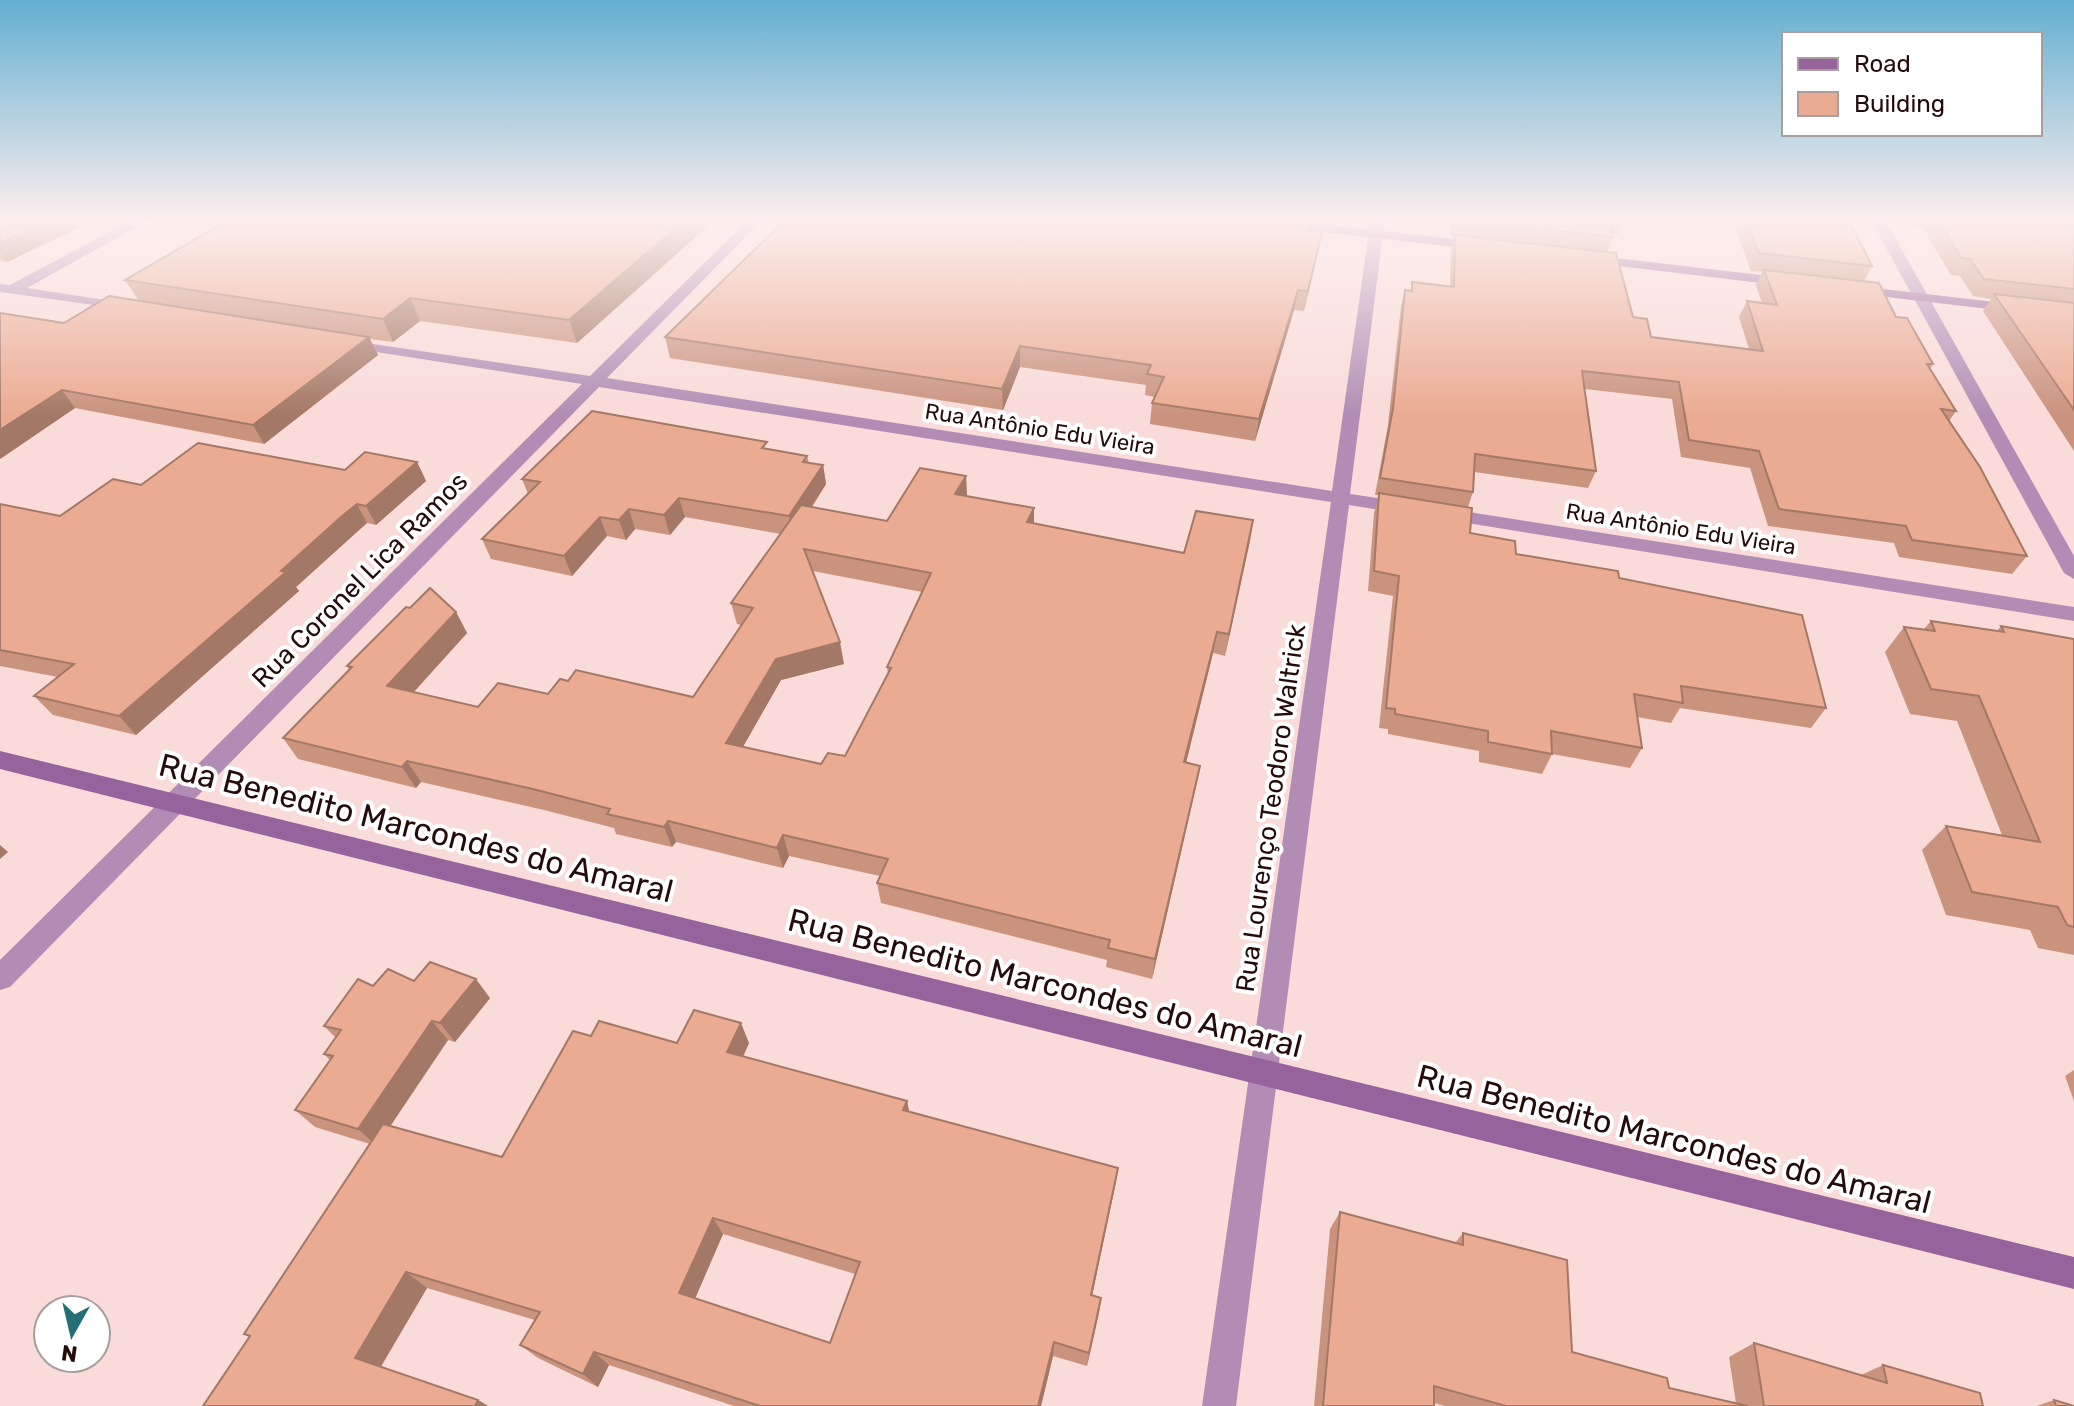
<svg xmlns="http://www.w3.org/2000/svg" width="2074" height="1406" viewBox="0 0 2074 1406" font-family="Rubik,sans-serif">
<rect width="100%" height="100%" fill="#f9dbd9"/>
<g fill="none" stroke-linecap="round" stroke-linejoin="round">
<g fill="#b18db5" fill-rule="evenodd">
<path d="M 136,218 L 153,218 L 27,288 L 125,303 L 132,307 L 130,310 L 0,292 L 0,284 L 10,285 Z"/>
<path d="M 750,218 L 764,218 L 607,378 L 1332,491 L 1371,218 L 1385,218 L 1350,494 L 1405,502 L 1414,508 L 1405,514 L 1349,505 L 1236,1406 L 1202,1406 L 1331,502 L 599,387 L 10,987 L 0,990 L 0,960 L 582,384 L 344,347 L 339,345 L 339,339 L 590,376 Z"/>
<path d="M 1870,218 L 1884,218 L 2074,556 L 2074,579 L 2064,573 Z"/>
<path d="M 1443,508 L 2074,607 L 2074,621 L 1436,518 L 1434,514 Z"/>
</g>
<g fill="#97639d" fill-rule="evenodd">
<path d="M 1228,218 L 1269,218 L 1481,242 L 1488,246 L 1481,250 L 1235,222 Z"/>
<path d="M 1590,255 L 1787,278 L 1794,282 L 1787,286 L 1585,262 L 1585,256 Z"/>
<path d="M 1857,286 L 2074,311 L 2074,319 L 1852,293 L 1850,290 Z"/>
<path d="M 0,751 L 2074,1257 L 2074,1289 L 0,769 Z"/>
</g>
</g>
<g fill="#ca937e" fill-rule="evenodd">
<path d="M 0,218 L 99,218 L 7,262 L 0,261 Z"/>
<path d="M 232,218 L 717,218 L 577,343 L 420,321 L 393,342 L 370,339 L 378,355 L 264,444 L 75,408 L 0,459 L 64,323 L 139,301 L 125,280 Z"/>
<path d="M 787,218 L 1313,218 L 1309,230 L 1322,232 L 1304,311 L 1294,310 L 1255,441 L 1150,424 L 1152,403 L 1155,397 L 1145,395 L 1146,385 L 1020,367 L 1003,410 L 670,358 L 665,337 Z"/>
<path d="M 1419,218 L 1625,218 L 1618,235 L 1612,234 L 1613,237 L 1607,252 L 1633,317 L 1651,337 L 1749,349 L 1739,317 L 1747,301 L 1762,303 L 1756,285 L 1762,272 L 1751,271 L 1734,224 L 1684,218 L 1872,218 L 1869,223 L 1850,221 L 1872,266 L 1864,281 L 1896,317 L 1933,364 L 1930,369 L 1956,411 L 1949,421 L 2027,556 L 2012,574 L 1899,557 L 1894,543 L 1768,526 L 1750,468 L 1681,457 L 1672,399 L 1585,389 L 1596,471 L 1588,488 L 1474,472 L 1473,492 L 1468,507 L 1470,533 L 1516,554 L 1619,578 L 1826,708 L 1811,728 L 1680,708 L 1671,723 L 1637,717 L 1642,748 L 1630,768 L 1552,754 L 1542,774 L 1479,762 L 1479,751 L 1388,734 L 1388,729 L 1379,728 L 1393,596 L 1368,591 L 1374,513 L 1379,495 L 1375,495 L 1388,425 L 1401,306 L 1405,290 L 1410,291 L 1412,282 L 1450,286 L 1451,250 L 1454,236 L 1451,236 L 1451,225 L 1419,221 Z"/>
<path d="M 1886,218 L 2074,218 L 2074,451 L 1983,311 L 1991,299 L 1973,296 L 1960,276 L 1951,275 L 1923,228 L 1892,225 Z"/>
<path d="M 769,450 L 807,456 L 809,463 L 823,465 L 826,484 L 812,507 L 887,521 L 966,476 L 967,496 L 1034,523 L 1184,553 L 1253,520 L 1225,656 L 1213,653 L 1186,763 L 1196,786 L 1152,979 L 1106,967 L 1107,960 L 881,903 L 877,883 L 880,876 L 789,856 L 783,868 L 676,842 L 672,847 L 616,834 L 614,828 L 544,810 L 421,782 L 416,788 L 298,759 L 283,738 L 349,670 L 347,666 L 456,612 L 467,633 L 414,692 L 478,707 L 548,694 L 693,697 L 741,625 L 737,624 L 731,603 L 781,534 L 685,517 L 670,535 L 635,529 L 626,540 L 607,536 L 572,576 L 491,559 L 482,539 L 528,494 L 522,479 ZM 813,571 L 922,592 L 887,667 L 888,674 L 845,756 L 821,764 L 743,747 L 781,680 L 844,664 Z"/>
<path d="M 417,462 L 426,481 L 376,525 L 367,523 L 352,536 L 296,587 L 299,591 L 136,735 L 53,715 L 34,696 L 58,677 L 0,666 L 0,504 L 60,516 L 141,485 L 345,470 Z"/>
<path d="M 1931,621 L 1997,631 L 2001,626 L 2074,639 L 2074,955 L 2038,948 L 2030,930 L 1946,915 L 1922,850 L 1946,826 L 2002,835 L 1957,721 L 1910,714 L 1885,652 L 1904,627 L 1924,629 Z"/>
<path d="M 414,981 L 490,998 L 455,1042 L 448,1040 L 390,1126 L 502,1157 L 591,1036 L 677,1043 L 749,1043 L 743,1057 L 907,1101 L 909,1112 L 1118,1168 L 1115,1186 L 1092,1296 L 1101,1298 L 1087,1366 L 1053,1356 L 1041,1406 L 734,1406 L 609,1365 L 598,1387 L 538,1358 L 520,1345 L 535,1320 L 427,1288 L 381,1367 L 478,1400 L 488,1406 L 203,1406 L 250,1337 L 244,1334 L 370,1144 L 315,1127 L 295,1110 L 330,1060 L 324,1054 L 336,1038 L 324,1026 L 373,986 ZM 723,1234 L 855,1274 L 830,1343 L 695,1298 Z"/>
<path d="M 2074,1070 L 2074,1101 L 2065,1076 Z"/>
<path d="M 1340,1212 L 1455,1243 L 1463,1233 L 1572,1352 L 1669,1388 L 1736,1403 L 1729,1357 L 1754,1343 L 1861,1375 L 1883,1365 L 1983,1406 L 1445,1406 L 1434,1403 L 1434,1406 L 1314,1406 L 1330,1229 Z"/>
<path d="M 2054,1400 L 2074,1406 L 2037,1406 Z"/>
</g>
<g fill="#a47866">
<path d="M 55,218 L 99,218 L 7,262 L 0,252 L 0,243 Z"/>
<path d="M 687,218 L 717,218 L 577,343 L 569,320 Z"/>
<path d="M 1322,232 L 1318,252 L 1304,311 L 1308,291 Z"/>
<path d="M 1298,290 L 1294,310 L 1255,441 L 1259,419 Z"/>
<path d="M 410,298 L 420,321 L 393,342 L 383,319 Z"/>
<path d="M 369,337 L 378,355 L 264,444 L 253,425 Z"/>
<path d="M 1020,346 L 1020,367 L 1003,410 L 1002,389 Z"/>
<path d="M 62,390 L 75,408 L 0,459 L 0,430 Z"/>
<path d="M 417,462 L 426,481 L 376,525 L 366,506 Z"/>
<path d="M 823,465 L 826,484 L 793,536 L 789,516 Z"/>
<path d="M 966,476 L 967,497 L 955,494 Z"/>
<path d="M 679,498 L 685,517 L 670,535 L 664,515 Z"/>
<path d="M 357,504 L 367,523 L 296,587 L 299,591 L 136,735 L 119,716 Z"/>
<path d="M 1034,508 L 1034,529 L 1027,522 Z"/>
<path d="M 629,509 L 635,529 L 626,540 L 619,520 Z"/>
<path d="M 600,517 L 607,536 L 572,576 L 564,556 Z"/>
<path d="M 1253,520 L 1250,541 L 1225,656 L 1229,634 Z"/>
<path d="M 456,612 L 467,633 L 400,707 L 387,686 Z"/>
<path d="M 1217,632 L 1213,653 L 1181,783 L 1184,762 Z"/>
<path d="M 840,642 L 844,664 L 781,680 L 733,764 L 726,743 L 776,659 Z"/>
<path d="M 407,761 L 421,782 L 416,788 L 402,767 Z"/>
<path d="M 1200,766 L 1196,786 L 1152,979 L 1155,959 Z"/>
<path d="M 668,821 L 676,842 L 672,847 L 664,827 Z"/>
<path d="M 783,835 L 789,856 L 783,868 L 777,848 Z"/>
<path d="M 0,845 L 8,852 L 0,859 Z"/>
<path d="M 476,979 L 490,998 L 455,1042 L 440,1023 Z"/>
<path d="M 432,1021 L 448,1040 L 377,1146 L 358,1129 Z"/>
<path d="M 741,1023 L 749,1043 L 736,1072 L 727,1052 Z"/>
<path d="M 907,1101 L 911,1120 L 903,1110 Z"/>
<path d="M 1118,1168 L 1115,1186 L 1089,1310 L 1091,1295 Z"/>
<path d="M 713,1218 L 723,1234 L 691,1308 L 679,1293 Z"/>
<path d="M 406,1272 L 427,1288 L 378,1371 L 355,1358 Z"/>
<path d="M 1101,1298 L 1099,1313 L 1087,1366 L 1089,1353 Z"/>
<path d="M 1054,1342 L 1053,1356 L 1041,1406 L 1038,1406 Z"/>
<path d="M 594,1352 L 609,1365 L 598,1387 L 583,1374 Z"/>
<path d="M 478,1400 L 488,1406 L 475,1406 Z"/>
</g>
<g fill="#ebab92" stroke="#a47866" stroke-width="2" fill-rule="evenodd">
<path d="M 0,218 L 55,218 L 0,243 Z"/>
<path d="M 232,218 L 687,218 L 569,320 L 410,298 L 383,319 L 125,280 Z"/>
<path d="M 787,218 L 1311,218 L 1308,230 L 1322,232 L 1308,291 L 1298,290 L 1259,419 L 1152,403 L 1164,377 L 1147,374 L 1151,365 L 1020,346 L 1002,389 L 665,337 Z"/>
<path d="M 1456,218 L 1608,218 L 1613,237 L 1456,219 Z"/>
<path d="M 1745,218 L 1848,218 L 1872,266 L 1759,253 Z"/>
<path d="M 1937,218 L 2074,218 L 2074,289 L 1984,279 L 1970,259 L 1961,258 Z"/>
<path d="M 1455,235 L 1616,253 L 1633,317 L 1647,319 L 1651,337 L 1763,351 L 1747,301 L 1777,305 L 1764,270 L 1879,283 L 1896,317 L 1907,318 L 1933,364 L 1927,364 L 1956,411 L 1941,409 L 1980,467 L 2027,556 L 1912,540 L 1906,526 L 1779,509 L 1759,451 L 1689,440 L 1679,382 L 1582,371 L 1596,471 L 1475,454 L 1473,492 L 1380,478 L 1393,408 L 1405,290 L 1412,291 L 1412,282 L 1454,287 Z"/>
<path d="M 1994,294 L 2074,303 L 2074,410 Z"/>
<path d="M 109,296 L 369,337 L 253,425 L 62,390 L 0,430 L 0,313 L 64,323 Z"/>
<path d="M 592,411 L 767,442 L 762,448 L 807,456 L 803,462 L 823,465 L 789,516 L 679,498 L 664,515 L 629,509 L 619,520 L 600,517 L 564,556 L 482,539 L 540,482 L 522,479 Z"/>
<path d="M 198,443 L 345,470 L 365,452 L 417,462 L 366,506 L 357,504 L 341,517 L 281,571 L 286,572 L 119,716 L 34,696 L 74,664 L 0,650 L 0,504 L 60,516 L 113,479 L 141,485 Z"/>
<path d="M 920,468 L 966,476 L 955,494 L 1034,508 L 1027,522 L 1184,553 L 1196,511 L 1253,520 L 1229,634 L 1217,632 L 1184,762 L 1200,766 L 1155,959 L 1108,948 L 1110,940 L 877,883 L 888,859 L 783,835 L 777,848 L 668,821 L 664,827 L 607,814 L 610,809 L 533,789 L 407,761 L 402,767 L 283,738 L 352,667 L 347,666 L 406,607 L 410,608 L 430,588 L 456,612 L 387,686 L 478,707 L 498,683 L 548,694 L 560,679 L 568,681 L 576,670 L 693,697 L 753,608 L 731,603 L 801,505 L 887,521 ZM 804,549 L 931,573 L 887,667 L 891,668 L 845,756 L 828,753 L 821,764 L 726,743 L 776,659 L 840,642 Z"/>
<path d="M 1379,493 L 1472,508 L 1470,533 L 1515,541 L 1516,554 L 1618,571 L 1619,578 L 1802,615 L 1826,708 L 1681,686 L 1683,703 L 1634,694 L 1642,748 L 1551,731 L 1552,754 L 1488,742 L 1488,731 L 1395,714 L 1395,709 L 1386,708 L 1399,576 L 1374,571 Z"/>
<path d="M 1931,621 L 2004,632 L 2001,626 L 2074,639 L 2074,927 L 2067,925 L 2058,907 L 1972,892 L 1946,826 L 2040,842 L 1979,696 L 1931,689 L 1904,627 L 1935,631 Z"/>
<path d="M 430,962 L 476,979 L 440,1023 L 432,1021 L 358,1129 L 295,1110 L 333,1056 L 324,1054 L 341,1030 L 324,1026 L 358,979 L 373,986 L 388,969 L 414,981 Z"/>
<path d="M 694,1010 L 741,1023 L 727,1052 L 907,1101 L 903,1110 L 1118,1168 L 1091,1295 L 1101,1298 L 1089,1353 L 1054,1342 L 1038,1406 L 760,1406 L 594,1352 L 583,1374 L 520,1345 L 540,1312 L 406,1272 L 355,1358 L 478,1400 L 475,1406 L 203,1406 L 250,1336 L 244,1334 L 383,1124 L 502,1157 L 573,1031 L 591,1036 L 599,1021 L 677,1043 ZM 713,1218 L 860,1262 L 830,1343 L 679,1293 Z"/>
<path d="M 1340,1212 L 1463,1245 L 1463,1233 L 1567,1260 L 1572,1352 L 1667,1378 L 1669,1388 L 1748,1406 L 1506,1406 L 1434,1386 L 1434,1406 L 1323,1406 Z"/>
<path d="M 1754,1343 L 1887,1383 L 1883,1365 L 1980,1393 L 1983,1406 L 1764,1406 Z"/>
<path d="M 2054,1400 L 2074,1406 L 2056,1406 Z"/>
</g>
<linearGradient id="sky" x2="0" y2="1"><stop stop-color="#64afd1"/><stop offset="0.53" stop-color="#fcefee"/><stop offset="1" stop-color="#fcefee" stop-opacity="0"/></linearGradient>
<rect width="2074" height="415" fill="url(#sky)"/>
<g text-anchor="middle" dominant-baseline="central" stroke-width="8" stroke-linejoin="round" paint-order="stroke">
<g font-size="22" fill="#240c0b" stroke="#fff">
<text transform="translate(1040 429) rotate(9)">Rua Antônio Edu Vieira</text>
<text transform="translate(1681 529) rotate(9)">Rua Antônio Edu Vieira</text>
</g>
<g font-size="26" fill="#240c0b" stroke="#fff">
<text transform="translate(360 580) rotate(-45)">Rua Coronel Lica Ramos</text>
<text transform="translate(1271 808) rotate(-82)">Rua Lourenço Teodoro Waltrick</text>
</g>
<g font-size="32" fill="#240c0b" stroke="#fff">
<text transform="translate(416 828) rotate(14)">Rua Benedito Marcondes do Amaral</text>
<text transform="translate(1045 983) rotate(14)">Rua Benedito Marcondes do Amaral</text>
<text transform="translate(1674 1139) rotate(14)">Rua Benedito Marcondes do Amaral</text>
</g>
</g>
<rect x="1782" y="32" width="260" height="104" fill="#ffffff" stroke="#a79e9d" stroke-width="2"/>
<rect x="1798" y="58" width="40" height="12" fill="#97639d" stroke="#a79e9d" stroke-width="2"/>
<text x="1854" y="72" font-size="24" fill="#240c0b">Road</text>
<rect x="1798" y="92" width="40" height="24" fill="#ebab92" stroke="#a79e9d" stroke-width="2"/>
<text x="1854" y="112" font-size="24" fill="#240c0b">Building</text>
<g transform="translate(72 1334) rotate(188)"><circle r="38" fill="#ffffff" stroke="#a79e9d" stroke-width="2"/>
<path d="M0-6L14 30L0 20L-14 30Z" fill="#246f75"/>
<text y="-12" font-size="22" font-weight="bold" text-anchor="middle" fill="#240c0b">N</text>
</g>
</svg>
